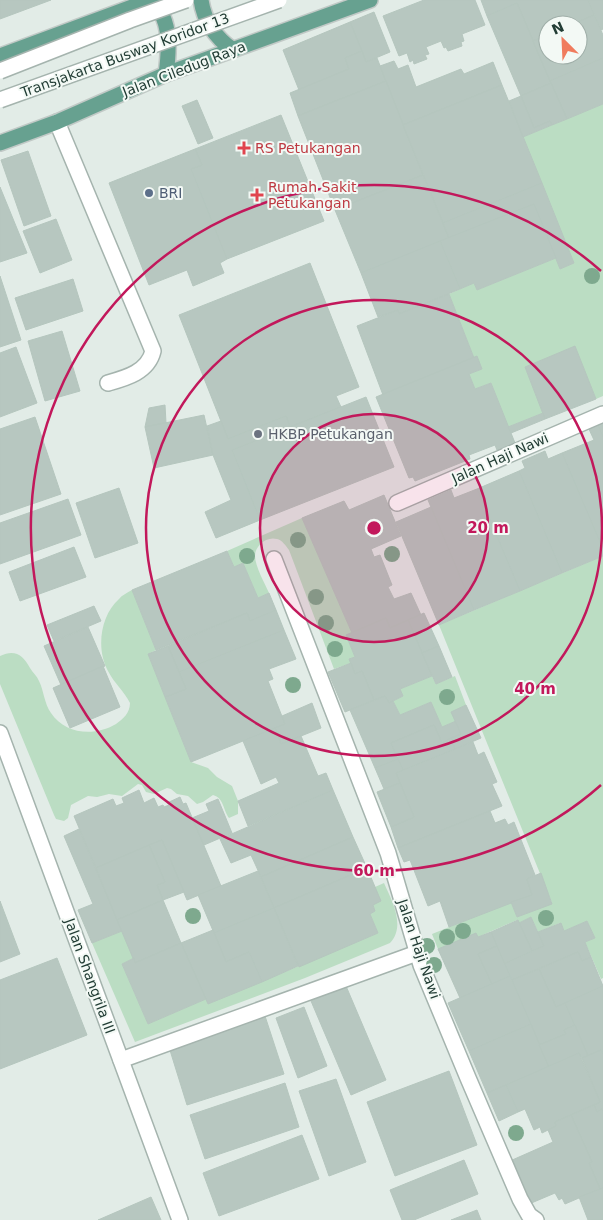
<svg xmlns="http://www.w3.org/2000/svg" width="603" height="1220" viewBox="0 0 603 1220" font-family="'DejaVu Sans',sans-serif">
<rect width="100%" height="100%" fill="#e2ece7"/>
<g fill="#bbddc3">
<path d="M 603,104 L 603,396 L 596,399 L 575,347 L 525,367 L 543,413 L 508,427 L 491,383 L 475,389 L 469,374 L 482,369 L 477,357 L 474,358 L 449,294 L 474,283 L 477,290 L 556,258 L 560,269 L 574,263 L 523,137 Z"/>
<path d="M 302,518 L 352,633 L 346,635 L 355,657 L 349,659 L 351,663 L 334,669 L 289,550 C 286,546 282,540 277,539 C 266,536 255,546 255,556 C 255,566 265,584 269,593 L 258,598 L 243,563 L 234,567 L 227,551 Z"/>
<path d="M 603,556 L 603,978 L 601,979 L 585,942 L 595,938 L 587,921 L 564,931 L 560,923 L 538,932 L 531,917 L 519,923 L 517,920 L 478,937 L 438,949 L 432,934 L 511,902 L 517,917 L 552,903 L 439,625 Z"/>
<path d="M 132,590 L 156,650 L 148,654 L 191,762 L 208,768 L 217,777 L 232,786 L 238,801 L 238,814 L 229,818 C 223,810 224,798 213,795 L 203,802 L 197,804 L 188,796 L 177,794 L 171,789 L 167,788 L 154,794 L 146,792 L 142,785 L 138,784 L 122,796 L 109,794 L 97,797 L 88,796 L 71,805 L 68,818 L 64,821 L 56,819 L 54,815 L 0,684 L 0,656 C 15,649 23,655 30,668 C 33,673 37,676 39,681 C 44,691 44,703 51,713 C 65,734 94,737 116,724 C 123,719 130,713 130,703 C 124,691 114,683 108,671 C 96,649 100,616 119,599 C 122,595 127,593 132,590 Z"/>
<path d="M 432,676 L 436,684 L 455,676 L 466,705 L 452,712 L 456,721 L 442,727 L 431,702 L 400,715 L 393,701 L 403,696 L 400,689 Z"/>
<path d="M 384,883 C 392,901 406,926 390,943 L 305,978 L 135,1042 L 92,943 L 122,931 L 134,958 L 122,964 L 148,1024 L 206,999 L 208,1004 L 378,933 L 370,914 L 375,911 L 373,905 L 375,887 Z"/>
</g>
<g fill="#b7c7c0" stroke="#b5c6be">
<path d="M 0,0 L 51,0 L 0,19 Z"/>
<path d="M 424,0 L 475,0 L 485,25 L 462,34 L 464,41 L 461,42 L 462,46 L 448,51 L 446,47 L 444,48 L 441,41 L 426,47 L 429,54 L 425,55 L 427,59 L 414,64 L 413,60 L 410,62 L 407,53 L 399,56 L 383,16 Z"/>
<path d="M 481,0 L 588,0 L 594,15 L 571,25 L 548,25 L 548,35 L 533,41 L 517,3 L 487,16 Z"/>
<path d="M 588,0 L 603,0 L 603,29 L 601,30 Z"/>
<path d="M 517,3 L 551,83 L 521,96 L 487,16 Z"/>
<path d="M 374,12 L 390,52 L 366,62 L 350,22 Z"/>
<path d="M 594,15 L 603,35 L 603,58 L 550,81 L 533,41 L 548,35 L 548,55 L 578,55 L 578,25 L 571,25 Z"/>
<path d="M 350,22 L 362,51 L 345,58 L 349,69 L 299,90 L 283,50 Z"/>
<path d="M 362,51 L 366,62 L 377,58 L 386,81 L 298,116 L 290,93 L 349,69 L 345,58 Z"/>
<path d="M 603,58 L 603,104 L 567,119 L 550,81 Z"/>
<path d="M 394,61 L 398,69 L 408,65 L 416,87 L 461,69 L 464,74 L 493,62 L 502,85 L 403,125 L 380,66 Z"/>
<path d="M 386,81 L 423,175 L 335,210 L 298,116 Z"/>
<path d="M 551,83 L 567,119 L 552,125 L 550,121 L 534,128 L 521,96 Z"/>
<path d="M 502,85 L 542,183 L 443,223 L 403,125 Z"/>
<path d="M 521,96 L 534,128 L 550,121 L 552,125 L 523,137 L 509,101 Z"/>
<path d="M 197,100 L 213,138 L 198,144 L 182,106 Z"/>
<path d="M 281,115 L 324,221 L 227,259 L 191,169 L 202,165 L 195,149 Z"/>
<path d="M 195,149 L 202,165 L 191,169 L 227,259 L 220,263 L 224,273 L 193,286 L 187,270 L 149,285 L 109,183 Z"/>
<path d="M 28,151 L 51,216 L 24,226 L 1,160 Z"/>
<path d="M 423,175 L 449,238 L 361,273 L 335,210 Z"/>
<path d="M 542,183 L 574,263 L 560,269 L 534,204 L 449,238 L 443,223 Z"/>
<path d="M 0,187 L 27,253 L 0,262 Z"/>
<path d="M 534,204 L 556,258 L 477,290 L 474,283 L 460,289 L 440,241 Z"/>
<path d="M 56,219 L 72,260 L 40,273 L 23,231 Z"/>
<path d="M 440,241 L 460,289 L 399,314 L 398,310 L 378,317 L 361,273 Z"/>
<path d="M 310,263 L 359,387 L 336,396 L 341,407 L 290,427 L 286,416 L 228,439 L 179,315 Z"/>
<path d="M 0,276 L 21,340 L 0,347 Z"/>
<path d="M 73,279 L 83,311 L 26,330 L 15,298 Z"/>
<path d="M 449,294 L 474,358 L 383,395 L 357,326 L 398,310 L 399,314 Z"/>
<path d="M 62,331 L 80,391 L 45,401 L 28,341 Z"/>
<path d="M 575,346 L 596,399 L 545,419 L 525,367 Z"/>
<path d="M 16,347 L 37,403 L 0,417 L 0,353 Z"/>
<path d="M 477,356 L 482,369 L 469,374 L 475,389 L 491,383 L 515,443 L 497,450 L 495,445 L 469,455 L 470,459 L 415,481 L 413,477 L 409,478 L 376,397 Z"/>
<path d="M 366,397 L 394,467 L 260,520 L 232,450 Z"/>
<path d="M 165,405 L 166,423 L 145,427 L 149,408 Z"/>
<path d="M 543,413 L 545,419 L 511,433 L 508,427 Z"/>
<path d="M 204,415 L 213,455 L 154,468 L 145,427 Z"/>
<path d="M 286,416 L 290,427 L 232,450 L 260,520 L 216,538 L 205,512 L 231,500 L 213,455 L 207,426 L 221,421 L 228,439 Z"/>
<path d="M 35,417 L 61,494 L 0,515 L 0,429 Z"/>
<path d="M 603,420 L 603,437 L 597,423 Z"/>
<path d="M 597,423 L 603,437 L 603,549 L 562,453 L 594,440 L 588,427 Z"/>
<path d="M 545,451 L 548,459 L 562,453 L 603,549 L 603,556 L 562,573 L 519,471 L 525,468 L 522,461 Z"/>
<path d="M 519,471 L 562,573 L 520,591 L 477,489 Z"/>
<path d="M 119,488 L 138,543 L 95,558 L 76,503 Z"/>
<path d="M 477,489 L 520,591 L 474,610 L 428,500 L 451,490 L 454,498 Z"/>
<path d="M 384,495 L 401,536 L 371,549 L 374,557 L 380,555 L 392,585 L 388,587 L 394,599 L 411,593 L 421,615 L 390,628 L 386,618 L 352,633 L 302,518 L 344,501 L 349,510 Z"/>
<path d="M 68,499 L 81,535 L 0,564 L 0,523 Z"/>
<path d="M 431,507 L 474,610 L 439,625 L 396,522 Z"/>
<path d="M 74,547 L 86,577 L 20,601 L 9,572 Z"/>
<path d="M 227,551 L 234,567 L 243,563 L 258,598 L 269,593 L 276,610 L 250,621 L 247,613 L 156,650 L 132,590 Z"/>
<path d="M 94,606 L 101,621 L 54,641 L 47,625 Z"/>
<path d="M 276,610 L 284,630 L 179,672 L 168,646 L 247,613 L 250,621 Z"/>
<path d="M 424,613 L 439,646 L 422,653 L 408,620 Z"/>
<path d="M 386,618 L 390,628 L 408,620 L 432,676 L 400,689 L 403,696 L 389,703 L 385,696 L 374,700 L 362,671 L 355,674 L 349,659 L 355,657 L 346,635 Z"/>
<path d="M 88,627 L 105,666 L 61,685 L 44,646 Z"/>
<path d="M 284,630 L 296,659 L 269,669 L 273,679 L 268,681 L 285,724 L 191,762 L 165,697 L 186,689 L 179,672 Z"/>
<path d="M 168,646 L 186,689 L 165,697 L 148,654 Z"/>
<path d="M 439,646 L 452,677 L 436,684 L 422,653 Z"/>
<path d="M 351,663 L 355,674 L 362,671 L 374,700 L 345,712 L 328,672 Z"/>
<path d="M 103,666 L 120,707 L 70,728 L 53,688 Z"/>
<path d="M 385,696 L 389,703 L 393,701 L 400,715 L 431,702 L 442,727 L 456,721 L 461,734 L 442,743 L 434,725 L 391,743 L 398,759 L 375,768 L 350,710 Z"/>
<path d="M 312,703 L 321,728 L 281,744 L 275,728 L 285,724 L 282,716 Z"/>
<path d="M 466,705 L 481,738 L 455,749 L 451,738 L 461,734 L 451,712 Z"/>
<path d="M 434,725 L 442,743 L 451,738 L 455,749 L 403,770 L 391,743 Z"/>
<path d="M 275,728 L 281,744 L 301,736 L 318,776 L 326,773 L 333,790 L 248,826 L 238,801 L 279,783 L 276,777 L 261,784 L 243,741 Z"/>
<path d="M 473,742 L 478,755 L 484,752 L 497,782 L 492,784 L 502,806 L 398,848 L 391,827 L 414,817 L 396,773 Z"/>
<path d="M 398,759 L 403,770 L 396,773 L 400,783 L 384,789 L 375,768 Z"/>
<path d="M 400,783 L 414,817 L 391,827 L 377,792 Z"/>
<path d="M 139,790 L 144,803 L 154,798 L 158,807 L 163,805 L 164,807 L 169,805 L 167,803 L 180,797 L 183,804 L 186,803 L 221,886 L 187,900 L 162,840 L 96,868 L 74,816 L 113,799 L 116,806 L 124,803 L 122,798 Z"/>
<path d="M 333,790 L 353,837 L 261,877 L 251,855 L 231,863 L 220,839 Z"/>
<path d="M 218,799 L 232,833 L 204,845 L 192,818 L 209,811 L 206,804 Z"/>
<path d="M 490,811 L 495,823 L 505,819 L 508,825 L 514,822 L 535,875 L 527,879 L 532,895 L 449,927 L 440,901 L 428,906 L 410,860 L 404,862 L 398,848 Z"/>
<path d="M 79,829 L 122,931 L 92,943 L 78,910 L 93,904 L 64,836 Z"/>
<path d="M 353,837 L 367,868 L 274,908 L 261,877 Z"/>
<path d="M 162,840 L 184,892 L 163,900 L 157,885 L 165,882 L 149,845 Z"/>
<path d="M 149,845 L 165,882 L 157,885 L 163,900 L 117,920 L 96,868 Z"/>
<path d="M 367,868 L 381,901 L 373,905 L 375,911 L 370,914 L 378,933 L 299,967 L 274,908 Z"/>
<path d="M 258,871 L 274,908 L 214,933 L 198,895 Z"/>
<path d="M 541,873 L 552,904 L 517,917 L 511,902 L 532,895 L 527,879 Z"/>
<path d="M 163,900 L 181,943 L 135,963 L 117,920 Z"/>
<path d="M 0,901 L 20,954 L 0,962 Z"/>
<path d="M 274,908 L 298,966 L 262,982 L 249,952 L 226,962 L 214,933 Z"/>
<path d="M 531,917 L 544,946 L 532,951 L 519,923 Z"/>
<path d="M 518,920 L 532,951 L 504,964 L 491,932 Z"/>
<path d="M 587,921 L 595,938 L 585,942 L 591,957 L 582,961 L 578,952 L 512,980 L 504,964 L 544,946 L 538,932 L 561,923 L 564,931 Z"/>
<path d="M 213,930 L 226,962 L 249,952 L 262,982 L 208,1004 L 181,943 Z"/>
<path d="M 491,932 L 497,946 L 478,954 L 492,984 L 460,998 L 438,949 L 476,933 L 478,937 Z"/>
<path d="M 181,943 L 206,999 L 148,1024 L 122,964 L 134,958 L 135,963 Z"/>
<path d="M 497,946 L 510,976 L 492,984 L 478,954 Z"/>
<path d="M 578,952 L 582,961 L 591,957 L 603,986 L 556,1007 L 539,969 Z"/>
<path d="M 57,958 L 87,1035 L 0,1069 L 0,980 Z"/>
<path d="M 539,969 L 556,1007 L 565,1003 L 575,1025 L 564,1030 L 566,1034 L 539,1045 L 512,980 Z"/>
<path d="M 510,976 L 531,1024 L 469,1051 L 448,1003 Z"/>
<path d="M 346,986 L 386,1080 L 351,1095 L 311,1001 Z"/>
<path d="M 603,986 L 603,1054 L 601,1050 L 588,1056 L 565,1003 Z"/>
<path d="M 304,1007 L 327,1066 L 298,1078 L 276,1018 Z"/>
<path d="M 265,1016 L 284,1074 L 187,1105 L 169,1047 Z"/>
<path d="M 531,1024 L 549,1067 L 487,1093 L 469,1051 Z"/>
<path d="M 575,1025 L 588,1056 L 582,1058 L 579,1053 L 549,1067 L 539,1045 L 566,1034 L 564,1030 Z"/>
<path d="M 601,1050 L 603,1054 L 603,1111 L 602,1109 L 597,1112 L 594,1105 L 600,1102 L 582,1058 Z"/>
<path d="M 579,1053 L 600,1102 L 555,1122 L 556,1126 L 542,1133 L 540,1127 L 534,1130 L 525,1109 L 518,1112 L 506,1085 Z"/>
<path d="M 449,1071 L 477,1145 L 395,1176 L 367,1102 Z"/>
<path d="M 336,1079 L 366,1162 L 329,1176 L 299,1091 Z"/>
<path d="M 285,1083 L 299,1127 L 205,1159 L 190,1115 Z"/>
<path d="M 506,1085 L 518,1112 L 499,1121 L 487,1093 Z"/>
<path d="M 594,1105 L 597,1112 L 602,1109 L 603,1111 L 603,1188 L 600,1189 L 589,1163 L 592,1162 L 571,1115 Z"/>
<path d="M 571,1115 L 592,1162 L 589,1163 L 600,1189 L 565,1204 L 562,1198 L 559,1200 L 555,1193 L 529,1204 L 510,1161 L 553,1142 L 548,1130 L 556,1126 L 555,1122 Z"/>
<path d="M 302,1135 L 319,1179 L 219,1216 L 203,1173 Z"/>
<path d="M 464,1160 L 478,1194 L 414,1220 L 402,1220 L 390,1190 Z"/>
<path d="M 603,1188 L 603,1220 L 588,1220 L 579,1197 Z"/>
<path d="M 151,1197 L 161,1220 L 98,1220 Z"/>
<path d="M 477,1210 L 481,1220 L 451,1220 Z"/>
</g>
<g fill="none" stroke-linecap="round" stroke-linejoin="round">
<g stroke="#a5b4ae" stroke-width="18">
<g id="minor">
<path d="M 57,122 L 153,351 C 148,372 126,378 108,383"/>
<path d="M 397,503 L 603,414"/>
<path d="M 274,559 L 388,853 L 421,965 L 468,1078 L 520,1199 L 529,1215 L 536,1220"/>
<path d="M 0,733 L 180,1220"/>
<path d="M 121,1060 L 417,953"/>
</g>
</g>
<g stroke="#c1c9c6" stroke-width="18">
<g id="major">
<path d="M 201,0 C 204,21 216,38 233,50"/>
<path d="M 148,2 C 173,12 169,53 166,74"/>
<path d="M 0,56 L 151,0"/>
<path d="M 0,143 L 57,122 L 166,74 L 370,0"/>
</g>
</g>
<use href="#minor" stroke="#fff" stroke-width="15"/>
<use href="#major" stroke="#67a190" stroke-width="15"/>
<g stroke="#a5b4ae" stroke-width="18" stroke-linecap="butt">
<g id="minor-bridge">
<path d="M 0,71 L 130,20 L 186,0"/>
<path d="M 0,100 L 279,0"/>
</g>
</g>
<use href="#minor-bridge" stroke="#fff" stroke-width="15"/>
</g>
<g fill="#7ea98e">
<circle cx="592" cy="276" r="8"/>
<circle cx="298" cy="540" r="8"/>
<circle cx="392" cy="554" r="8"/>
<circle cx="247" cy="556" r="8"/>
<circle cx="316" cy="597" r="8"/>
<circle cx="326" cy="623" r="8"/>
<circle cx="335" cy="649" r="8"/>
<circle cx="293" cy="685" r="8"/>
<circle cx="447" cy="697" r="8"/>
<circle cx="193" cy="916" r="8"/>
<circle cx="546" cy="918" r="8"/>
<circle cx="463" cy="931" r="8"/>
<circle cx="447" cy="937" r="8"/>
<circle cx="427" cy="946" r="8"/>
<circle cx="434" cy="965" r="8"/>
<circle cx="516" cy="1133" r="8"/>
</g>
<circle cx="374" cy="528" r="114" fill="#c2185b" fill-opacity=".12"/>
<g fill="none" stroke="#c2185b" stroke-width="2.5">
<circle cx="374" cy="528" r="114"/>
<circle cx="374" cy="528" r="228"/>
<path d="M601 785A343 343 0 1 1 601 271"/>
</g>
<g fill="#e0444e" stroke="#f3f9f5" stroke-width="2">
<path d="M241.5 140.5h5v5h5v5h-5v5h-5v-5h-5v-5h5z"/>
<path d="M254.5 187.5h5v5h5v5h-5v5h-5v-5h-5v-5h5z"/>
</g>
<circle fill="#5c6f8a" stroke="#f3f9f5" stroke-width="2" cx="149" cy="193" r="5"/>
<circle fill="#6b7280" stroke="#f3f9f5" stroke-width="2" cx="258" cy="434" r="5"/>
<g text-anchor="middle" dominant-baseline="central" stroke-width="4" stroke-linejoin="round" paint-order="stroke">
<g font-size="14" fill="#223d35" stroke="#f3f9f5">
<text transform="translate(125 55) rotate(-20)">Transjakarta Busway Koridor 13</text>
<text transform="translate(184 69) rotate(-21)">Jalan Ciledug Raya</text>
<text transform="translate(500 458) rotate(-24)">Jalan Haji Nawi</text>
<text transform="translate(419 949) rotate(71)">Jalan Haji Nawi</text>
<text transform="translate(90 976) rotate(70)">Jalan Shangrila III</text>
</g>
<g font-size="14" fill="#be3a42" stroke="#f3f9f5" text-anchor="start">
<text x="255" y="148">RS Petukangan</text>
<text x="268" y="187">Rumah Sakit<tspan x="268" dy="16">Petukangan</tspan></text>
</g>
<g font-size="14" fill="#4e5e75" stroke="#f3f9f5" text-anchor="start">
<text x="159" y="193">BRI</text>
</g>
<g font-size="14" fill="#5b616d" stroke="#f3f9f5" text-anchor="start">
<text x="268" y="434">HKBP Petukangan</text>
</g>
</g>
<circle cx="374" cy="528" r="8" fill="#c2185b" stroke="#f3f9f5" stroke-width="2.5"/>
<g font-size="15" text-anchor="middle" font-weight="bold" fill="#c2185b" stroke="#f3f9f5" stroke-width="4" stroke-linejoin="round" paint-order="stroke">
<text x="488" y="533">20 m</text>
<text x="535" y="694">40 m</text>
<text x="374" y="876">60 m</text>
</g>
<g transform="translate(563 40) rotate(336)"><circle r="24" fill="#f3f9f5" stroke="#9faea8"/>
<path d="M0-4L9 19L0 12L-9 19Z" fill="#f07b5d"/>
<text y="-8" font-size="14" font-weight="bold" text-anchor="middle" fill="#223d35">N</text>
</g>
</svg>
